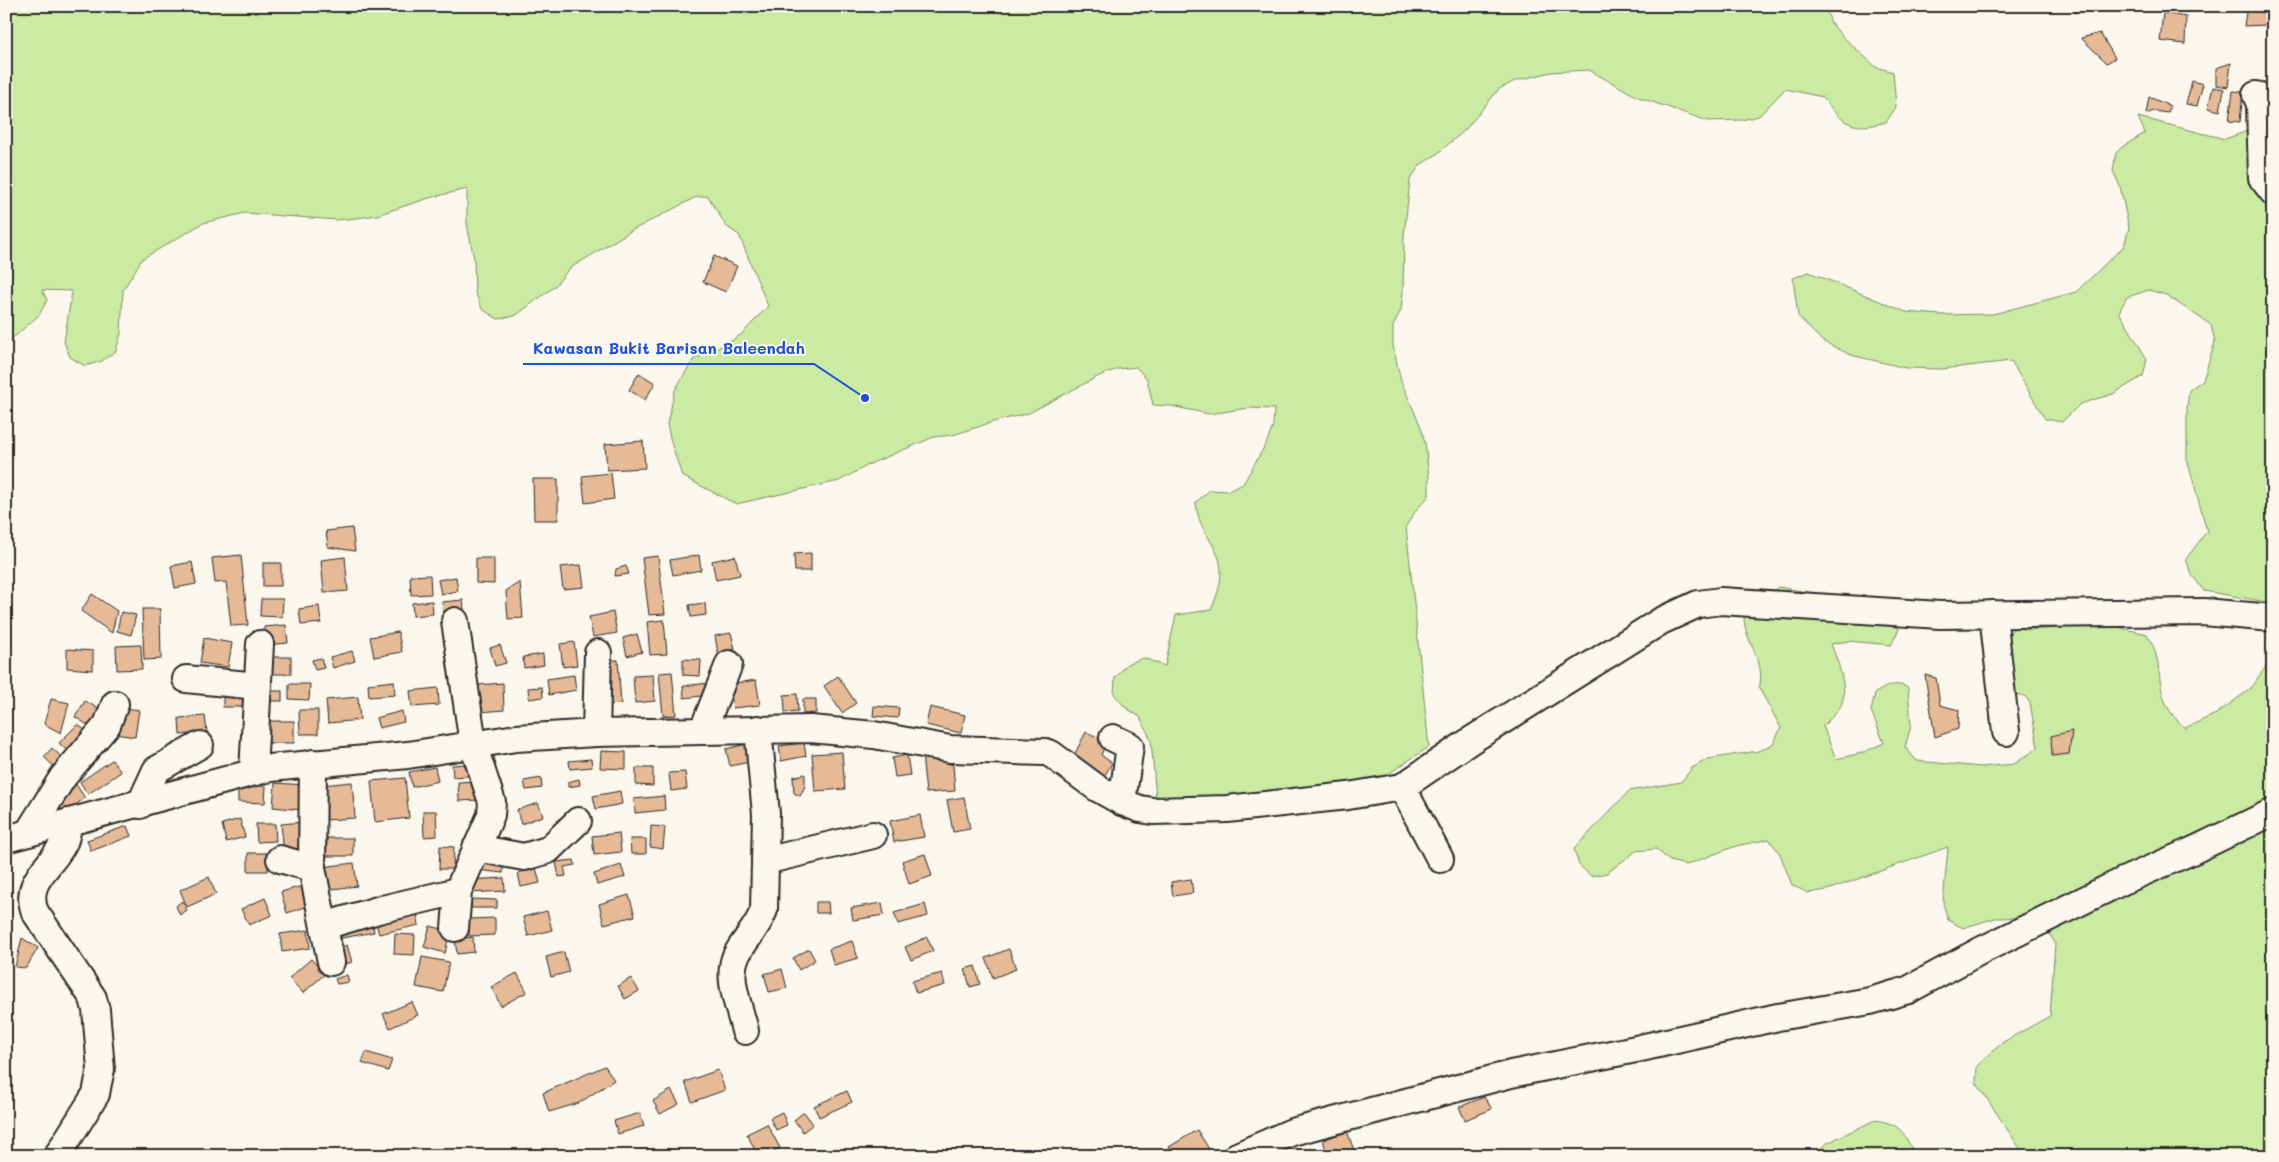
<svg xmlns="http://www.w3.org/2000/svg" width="2279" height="1162" viewBox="0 0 2279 1162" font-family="Mali,sans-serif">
<rect width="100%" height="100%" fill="#fbf7ec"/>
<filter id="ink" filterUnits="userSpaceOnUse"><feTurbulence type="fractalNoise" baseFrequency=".02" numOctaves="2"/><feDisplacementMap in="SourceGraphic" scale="10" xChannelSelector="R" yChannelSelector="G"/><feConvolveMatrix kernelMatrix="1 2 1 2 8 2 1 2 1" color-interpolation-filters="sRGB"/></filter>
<g filter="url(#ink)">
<g fill="#cbeba3" stroke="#7b8b67">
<path d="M 6,6 L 1825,6 L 1831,23 L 1843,37 L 1876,67 L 1893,72 L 1896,107 L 1886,122 C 1852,131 1843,125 1823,97 L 1785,89 L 1759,116 L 1742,120 L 1708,121 L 1638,97 L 1589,70 L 1551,72 L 1515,81 L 1499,89 L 1465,130 L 1437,154 L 1420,165 L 1410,180 L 1404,236 L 1403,291 L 1401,310 L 1393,326 L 1393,346 L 1401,381 L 1421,427 L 1425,443 L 1429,477 L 1429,496 L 1417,509 L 1406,526 L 1429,747 L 1370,786 L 1264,795 L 1156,798 L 1151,740 L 1140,717 L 1125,707 L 1114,694 L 1115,678 L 1127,664 L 1143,658 L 1165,666 L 1176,615 L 1211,610 C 1218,594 1225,574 1218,556 C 1209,534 1198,528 1196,502 L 1210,490 L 1228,491 L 1243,484 L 1267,442 L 1273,426 L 1274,409 L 1249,408 L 1209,414 L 1171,406 L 1153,405 L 1147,379 L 1136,367 L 1118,369 L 1099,376 L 1029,413 L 993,422 L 953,435 L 934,437 L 872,463 L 839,481 L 736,504 L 682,476 L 671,442 L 667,424 L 675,390 L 693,360 L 728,343 L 742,334 L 768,306 L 739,235 L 726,226 L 708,196 L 696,197 L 629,232 L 569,269 L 554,287 L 515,316 L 498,319 L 482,309 L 475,292 L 474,259 L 467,224 L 467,189 L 429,198 L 377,215 L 356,218 L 337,220 L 245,213 L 203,223 L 142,259 L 123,290 L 121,333 L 116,351 L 102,361 L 85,366 L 70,357 L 64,342 L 72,291 L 42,290 L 47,300 L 39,315 L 6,344 Z"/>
<path d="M 2138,117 L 2225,139 L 2270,123 L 2273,117 L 2273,603 L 2204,591 L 2192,575 L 2186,559 L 2207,531 L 2187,459 L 2187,408 L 2189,390 L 2203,380 L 2215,342 L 2211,325 L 2166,295 L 2149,290 L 2127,297 L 2119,312 L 2147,359 L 2143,376 L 2113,394 L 2080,404 L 2062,422 L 2045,419 L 2011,361 L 1942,369 L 1906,368 L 1851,355 L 1822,341 L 1798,316 L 1793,278 L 1809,272 L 1906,312 L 1940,315 L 1993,314 L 2076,292 L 2124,246 L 2129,228 L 2120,186 L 2113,171 L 2116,153 L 2122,147 L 2145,133 Z"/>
<path d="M 1778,587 L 1885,605 L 1899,629 L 1891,645 L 1848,641 L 1831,644 C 1837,660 1849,689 1841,705 C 1838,712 1829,720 1823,726 L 1836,759 L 1862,753 L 1884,743 L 1871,711 L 1875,693 C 1888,686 1894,681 1908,688 L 1911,726 L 1905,747 L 1917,761 L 1981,767 L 2014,764 L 2038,748 L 2030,703 L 2025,696 L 2008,695 L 1995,721 L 1991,722 L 1990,718 L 1994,673 L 2013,627 L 2029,630 L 2108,625 L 2147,634 C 2169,669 2148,696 2185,728 L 2216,714 L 2249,690 L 2273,657 L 2273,1156 L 2025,1156 L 1976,1082 L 1977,1066 L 2003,1042 L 2050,1016 L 2055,943 L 2039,917 L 1995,918 L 1963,928 L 1948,920 L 1943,903 L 1948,847 L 1827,890 L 1808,893 L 1792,885 L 1780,854 L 1769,839 L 1736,846 L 1686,865 L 1670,861 L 1656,849 L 1636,851 L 1607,873 L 1591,876 L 1579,865 L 1574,849 L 1629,791 L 1681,782 L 1692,768 L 1708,759 L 1758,751 L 1773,744 L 1781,728 L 1759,688 C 1767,662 1745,643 1744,618 Z"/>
<path d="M 1875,1120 C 1902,1124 1904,1133 1915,1156 L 1812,1156 L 1827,1143 Z"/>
</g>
<g fill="#e6b997" stroke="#2b2b2b">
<path d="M 2070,6 L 2083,6 L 2075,13 Z"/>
<path d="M 2247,6 L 2270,6 L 2266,25 L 2244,26 Z"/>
<path d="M 2163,13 L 2186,17 L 2185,44 L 2160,41 Z"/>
<path d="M 2100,33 L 2115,58 L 2107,63 L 2081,38 Z"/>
<path d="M 2231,63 L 2228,87 L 2216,85 L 2216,68 Z"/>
<path d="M 2192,81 L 2203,84 L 2197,106 L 2186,104 Z"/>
<path d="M 2213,87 L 2224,89 L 2220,111 L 2208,108 Z"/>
<path d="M 2233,91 L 2243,92 L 2240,122 L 2229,121 Z"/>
<path d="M 2149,97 L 2170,106 L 2168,113 L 2154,111 L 2146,114 Z"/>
<path d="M 714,256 L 737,266 L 726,292 L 703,282 Z"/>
<path d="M 639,373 L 655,383 L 645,400 L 629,390 Z"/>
<path d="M 643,441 L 645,468 L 607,470 L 605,444 Z"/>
<path d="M 611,473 L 614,499 L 585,503 L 582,476 Z"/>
<path d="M 533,479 L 558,479 L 558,520 L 534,520 Z"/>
<path d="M 352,528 L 355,551 L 328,547 L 326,531 Z"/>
<path d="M 811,553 L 811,571 L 795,571 L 794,554 Z"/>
<path d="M 241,555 L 248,625 L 231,626 L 226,582 L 215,583 L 212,558 Z"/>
<path d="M 699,555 L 701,570 L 673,575 L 670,560 Z"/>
<path d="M 658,556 L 665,614 L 649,615 L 642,558 Z"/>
<path d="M 735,556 L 740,575 L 716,580 L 712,561 Z"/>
<path d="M 345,557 L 348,591 L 324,593 L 321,560 Z"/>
<path d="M 476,558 L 494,558 L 494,584 L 476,583 Z"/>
<path d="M 192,562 L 196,584 L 175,588 L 171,566 Z"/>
<rect x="263" y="563" width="18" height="23"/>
<path d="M 581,565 L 584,587 L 563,589 L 560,567 Z"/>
<path d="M 626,566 L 629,574 L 615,576 L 616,569 Z"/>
<path d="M 430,575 L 431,594 L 411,595 L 410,576 Z"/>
<path d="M 456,577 L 458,591 L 441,594 L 438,580 Z"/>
<path d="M 520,582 L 523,618 L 508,619 L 506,591 Z"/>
<path d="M 92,594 L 117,611 L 112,633 L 81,611 Z"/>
<path d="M 261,599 L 283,599 L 282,617 L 260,616 Z"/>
<path d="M 463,600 L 464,610 L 443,613 L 442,602 Z"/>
<path d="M 432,601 L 433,614 L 413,616 L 412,603 Z"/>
<path d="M 705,603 L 706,615 L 691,617 L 689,605 Z"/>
<path d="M 319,606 L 321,623 L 301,625 L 299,609 Z"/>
<path d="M 142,609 L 160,609 L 161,659 L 144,660 Z"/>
<path d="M 121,612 L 136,615 L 131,635 L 117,631 Z"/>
<path d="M 613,612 L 617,633 L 593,637 L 589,617 Z"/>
<path d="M 664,620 L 667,654 L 650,655 L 647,622 Z"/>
<path d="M 286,625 L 288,643 L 266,645 L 264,627 Z"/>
<path d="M 398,632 L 402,652 L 374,657 L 370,637 Z"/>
<path d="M 731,633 L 735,649 L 718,653 L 715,636 Z"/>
<path d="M 637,634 L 642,652 L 627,656 L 623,638 Z"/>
<path d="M 204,638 L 232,643 L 228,667 L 200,663 Z"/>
<path d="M 574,642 L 577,665 L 563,667 L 560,644 Z"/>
<path d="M 141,645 L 142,669 L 117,670 L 116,646 Z"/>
<path d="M 500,645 L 506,663 L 495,666 L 490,648 Z"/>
<path d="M 67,649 L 93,651 L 93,670 L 67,668 Z"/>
<path d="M 352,651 L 355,661 L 333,668 L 330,657 Z"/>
<path d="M 543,654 L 544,665 L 524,668 L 523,657 Z"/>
<rect x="265" y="657" width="26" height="17"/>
<path d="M 321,658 L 324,668 L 315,670 L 312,660 Z"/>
<path d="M 683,659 L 701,660 L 700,676 L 683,675 Z"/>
<path d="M 604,660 L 618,660 L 621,704 L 607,705 Z"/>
<path d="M 672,672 L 676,715 L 663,716 L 659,673 Z"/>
<path d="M 574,675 L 576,690 L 549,695 L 547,679 Z"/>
<path d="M 653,675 L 655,701 L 635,703 L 633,676 Z"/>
<path d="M 1925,675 L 1936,678 L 1940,705 L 1959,710 L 1958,729 L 1935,737 Z"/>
<path d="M 838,676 L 856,703 L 842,713 L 824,686 Z"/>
<path d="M 756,680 L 760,705 L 733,708 L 730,684 Z"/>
<path d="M 394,681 L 395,695 L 369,697 L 368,684 Z"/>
<path d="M 503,683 L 504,710 L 480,712 L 478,685 Z"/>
<path d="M 709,683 L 710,695 L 684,698 L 683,686 Z"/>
<path d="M 289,684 L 310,684 L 309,700 L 289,699 Z"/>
<path d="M 542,687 L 543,697 L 529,699 L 528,688 Z"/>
<path d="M 438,688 L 439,705 L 412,707 L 410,691 Z"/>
<rect x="265" y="691" width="17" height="10"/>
<path d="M 797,694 L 798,711 L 785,712 L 784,695 Z"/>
<rect x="223" y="695" width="20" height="12"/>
<path d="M 358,697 L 360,720 L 328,723 L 326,700 Z"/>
<path d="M 51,699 L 69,703 L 61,733 L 44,724 Z"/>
<path d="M 803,699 L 816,699 L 816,713 L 803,714 Z"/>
<path d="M 85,701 L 106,713 L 96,730 L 75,717 Z"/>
<path d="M 874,706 L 899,708 L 898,718 L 873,716 Z"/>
<path d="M 119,707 L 139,710 L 135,737 L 115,734 Z"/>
<path d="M 930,707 L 965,715 L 961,733 L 926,725 Z"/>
<path d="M 299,710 L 318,710 L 318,734 L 300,734 Z"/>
<path d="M 402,711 L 404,722 L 379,728 L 376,718 Z"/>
<path d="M 205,716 L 207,732 L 180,735 L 179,718 Z"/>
<path d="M 268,721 L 294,721 L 294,743 L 269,743 Z"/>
<path d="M 78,724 L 92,737 L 73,757 L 59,743 Z"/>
<path d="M 2072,731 L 2069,754 L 2052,756 L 2051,736 Z"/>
<path d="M 1086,732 L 1107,741 L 1101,755 L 1112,763 L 1104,777 L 1073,757 Z"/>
<path d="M 755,742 L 759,760 L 730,766 L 726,749 Z"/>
<path d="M 804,743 L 806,756 L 781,761 L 779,746 Z"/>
<path d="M 52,748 L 69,764 L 61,773 L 44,757 Z"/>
<path d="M 601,751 L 626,752 L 626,769 L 600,768 Z"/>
<path d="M 842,752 L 845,789 L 815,791 L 812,754 Z"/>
<path d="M 907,755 L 910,775 L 895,777 L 892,758 Z"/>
<path d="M 922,755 L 953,765 L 955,791 L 926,793 Z"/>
<path d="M 494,756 L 496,765 L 485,768 L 483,759 Z"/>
<path d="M 591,759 L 592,767 L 570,769 L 569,761 Z"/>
<path d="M 112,760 L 121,772 L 88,794 L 80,782 Z"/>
<path d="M 467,764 L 468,776 L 453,777 L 452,765 Z"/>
<path d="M 435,767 L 438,781 L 412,787 L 409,772 Z"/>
<path d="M 636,768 L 653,768 L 653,786 L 636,785 Z"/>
<path d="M 685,772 L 687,789 L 671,791 L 669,773 Z"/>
<path d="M 805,774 L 805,786 L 800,796 L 794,793 L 793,777 Z"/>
<path d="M 405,778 L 409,818 L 375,822 L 371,781 Z"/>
<path d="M 541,778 L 542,788 L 526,790 L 524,781 Z"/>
<path d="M 579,779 L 580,785 L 568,787 L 568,782 Z"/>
<path d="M 478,781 L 480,800 L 459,801 L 458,782 Z"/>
<path d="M 352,782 L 355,818 L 325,820 L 322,785 Z"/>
<path d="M 75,783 L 85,798 L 67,811 L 56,797 Z"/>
<path d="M 275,783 L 305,785 L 303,810 L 273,807 Z"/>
<path d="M 238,786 L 266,786 L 265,803 L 238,802 Z"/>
<path d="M 620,791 L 622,804 L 596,809 L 593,796 Z"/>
<path d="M 664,796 L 665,810 L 635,813 L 634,799 Z"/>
<path d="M 964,797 L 970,829 L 953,832 L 947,800 Z"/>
<path d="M 538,803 L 543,816 L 521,824 L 517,810 Z"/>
<path d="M 423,811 L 436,811 L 437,836 L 424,837 Z"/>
<path d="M 920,815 L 924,837 L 894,842 L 890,821 Z"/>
<path d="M 240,819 L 245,837 L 226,842 L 222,824 Z"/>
<path d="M 303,822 L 305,851 L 284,853 L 281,824 Z"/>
<path d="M 256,824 L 275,824 L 276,841 L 257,842 Z"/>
<path d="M 127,826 L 131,836 L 91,851 L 87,840 Z"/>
<path d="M 651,826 L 665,827 L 663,849 L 650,847 Z"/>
<path d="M 619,833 L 621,852 L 594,855 L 592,836 Z"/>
<path d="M 327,838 L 353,838 L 353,856 L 326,856 Z"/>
<path d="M 630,839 L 646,839 L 646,854 L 631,854 Z"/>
<path d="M 440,846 L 454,847 L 453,869 L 439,869 Z"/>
<path d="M 248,853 L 267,853 L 268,871 L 248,871 Z"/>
<path d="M 925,854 L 932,876 L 909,884 L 902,861 Z"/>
<path d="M 478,857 L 504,860 L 503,873 L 477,870 Z"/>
<path d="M 574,860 L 575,865 L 564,867 L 566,876 L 559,877 L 556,862 Z"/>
<path d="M 354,863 L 357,886 L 324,890 L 322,867 Z"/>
<path d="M 621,865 L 625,877 L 597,885 L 594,874 Z"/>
<path d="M 536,868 L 540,883 L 521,887 L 518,873 Z"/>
<path d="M 209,877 L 216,894 L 187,907 L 180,890 Z"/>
<path d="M 504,878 L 505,891 L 469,893 L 468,880 Z"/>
<path d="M 1191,879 L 1193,893 L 1173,896 L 1171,882 Z"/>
<path d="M 306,885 L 312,905 L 287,913 L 281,892 Z"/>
<path d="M 629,895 L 635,916 L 604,924 L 599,904 Z"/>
<path d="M 265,898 L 272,915 L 249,925 L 241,909 Z"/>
<path d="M 471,899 L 497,900 L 497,908 L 471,908 Z"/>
<path d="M 182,901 L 187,910 L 180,915 L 176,906 Z"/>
<path d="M 816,902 L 828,902 L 829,913 L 816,913 Z"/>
<path d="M 882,903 L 884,915 L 853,920 L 851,908 Z"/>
<path d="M 925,904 L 928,916 L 898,924 L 894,913 Z"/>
<path d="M 547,911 L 552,930 L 528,936 L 523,917 Z"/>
<path d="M 417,913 L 419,925 L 379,934 L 376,923 Z"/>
<path d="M 495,918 L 495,935 L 469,936 L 469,919 Z"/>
<path d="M 372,920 L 374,932 L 332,940 L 330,928 Z"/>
<path d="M 430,926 L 450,931 L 445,953 L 424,947 Z"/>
<path d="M 308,930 L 310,948 L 282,952 L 280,934 Z"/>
<path d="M 395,934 L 415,935 L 414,955 L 394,954 Z"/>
<path d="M 473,937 L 474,952 L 457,954 L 455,939 Z"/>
<path d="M 927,937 L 933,951 L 911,960 L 905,947 Z"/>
<path d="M 22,938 L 38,948 L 26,968 L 15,967 Z"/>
<path d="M 852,941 L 858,958 L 834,965 L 829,949 Z"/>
<path d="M 347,945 L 352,962 L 338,966 L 333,950 Z"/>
<path d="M 809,949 L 815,960 L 799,970 L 793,958 Z"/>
<path d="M 1009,949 L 1016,969 L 993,978 L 986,958 Z"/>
<path d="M 564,952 L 569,972 L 551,977 L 546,957 Z"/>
<path d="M 422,957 L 449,962 L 443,992 L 416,987 Z"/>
<path d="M 311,959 L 325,974 L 303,993 L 289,978 Z"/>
<path d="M 975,966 L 980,984 L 970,987 L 965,969 Z"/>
<path d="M 782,969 L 787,988 L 769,992 L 764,974 Z"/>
<path d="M 517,973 L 527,992 L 501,1006 L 491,987 Z"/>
<path d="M 942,973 L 945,985 L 916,993 L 912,981 Z"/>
<path d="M 347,975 L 349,982 L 337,984 L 335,979 Z"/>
<path d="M 631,978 L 639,991 L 625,999 L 618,986 Z"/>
<path d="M 412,1002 L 418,1015 L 390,1028 L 383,1014 Z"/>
<path d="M 366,1052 L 392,1060 L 388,1071 L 362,1063 Z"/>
<path d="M 605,1066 L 614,1080 L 579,1103 L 549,1112 L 543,1093 Z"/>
<path d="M 718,1070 L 725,1090 L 692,1102 L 685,1082 Z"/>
<path d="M 671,1090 L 679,1104 L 660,1114 L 653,1101 Z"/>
<path d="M 847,1091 L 852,1102 L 819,1117 L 814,1106 Z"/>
<path d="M 1484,1097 L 1492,1109 L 1465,1120 L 1459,1107 Z"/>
<path d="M 782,1112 L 787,1125 L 776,1130 L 770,1118 Z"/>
<path d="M 804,1112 L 813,1124 L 803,1132 L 794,1120 Z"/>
<path d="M 640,1113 L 644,1126 L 618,1134 L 614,1121 Z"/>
<path d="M 767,1124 L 780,1148 L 765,1156 L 758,1156 L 747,1134 Z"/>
<path d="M 1197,1130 L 1209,1149 L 1198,1156 L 1174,1156 L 1169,1147 Z"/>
<path d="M 1347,1131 L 1356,1156 L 1328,1156 L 1323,1140 Z"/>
<path d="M 668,1149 L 672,1156 L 655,1156 Z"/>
</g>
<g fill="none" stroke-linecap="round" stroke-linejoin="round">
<g stroke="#2b2b2b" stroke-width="30">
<g id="minor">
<path d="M 2256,95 L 2260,104 L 2262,178 L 2273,192"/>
<path d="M 1993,614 L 2006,732"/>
<path d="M 186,679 L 258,686"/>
<path d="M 703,730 L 729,664"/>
<path d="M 596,733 L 598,653"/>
<path d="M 1113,738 L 1130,746 L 1122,802"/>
<path d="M 313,763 L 312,868 L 331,962"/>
<path d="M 253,772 L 260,644"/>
<path d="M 1402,787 L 1440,859"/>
<path d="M 140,805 L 156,770 L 200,745"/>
<path d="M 28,833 L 63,777 L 107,725 L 115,704"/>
<path d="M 6,839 L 270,768 L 408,755 L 516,738 L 596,733 L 811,729 L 874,735 L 950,749 L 1045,752 L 1051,754 L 1097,788 L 1122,802 L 1140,809 L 1153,811 L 1227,809 L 1348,796 L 1402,787 L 1473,739 L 1661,621 L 1698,604 L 1721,601 L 1940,615 L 2203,612 L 2273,618"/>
<path d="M 476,848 L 524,857 L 548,850 L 578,821"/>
<path d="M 280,859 L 312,868"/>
<path d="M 765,861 L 873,835"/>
<path d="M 324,926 L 378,910 L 458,891 L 491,815 L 492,802 L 473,744 L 455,621"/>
<path d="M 455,928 L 458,891"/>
<path d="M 745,1031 C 740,1008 725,976 737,954 C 746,938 758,927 764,910 L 766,814 L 758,729"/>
<path d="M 57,1156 L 96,1094 L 98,1083 L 101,1069 L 96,1010 L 93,998 L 35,912 C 23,881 52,867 64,842 C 67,836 67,829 69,822"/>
<path d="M 1237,1156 L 1292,1132 L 1511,1074 L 1636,1049 L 1778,1017 L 1870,1001 L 1908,990 L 1982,950 L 2123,881 L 2194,850 L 2273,812"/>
</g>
</g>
<use href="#minor" stroke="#fbf7ec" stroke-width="26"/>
</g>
</g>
<path fill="none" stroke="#1d4ed8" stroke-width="2" d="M865 398L814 364H523"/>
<circle fill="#1d4ed8" stroke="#fbf7ec" stroke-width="2" cx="865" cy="398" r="5"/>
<g font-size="16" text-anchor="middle" font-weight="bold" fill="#1d4ed8" stroke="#fbf7ec" stroke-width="4" stroke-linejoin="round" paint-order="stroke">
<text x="669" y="354">Kawasan Bukit Barisan Baleendah</text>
</g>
<rect width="2279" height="1162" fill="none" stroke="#fbf7ec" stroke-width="25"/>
<rect x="12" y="12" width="2254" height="1137" fill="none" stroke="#2b2b2b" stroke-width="2" filter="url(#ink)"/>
</svg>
